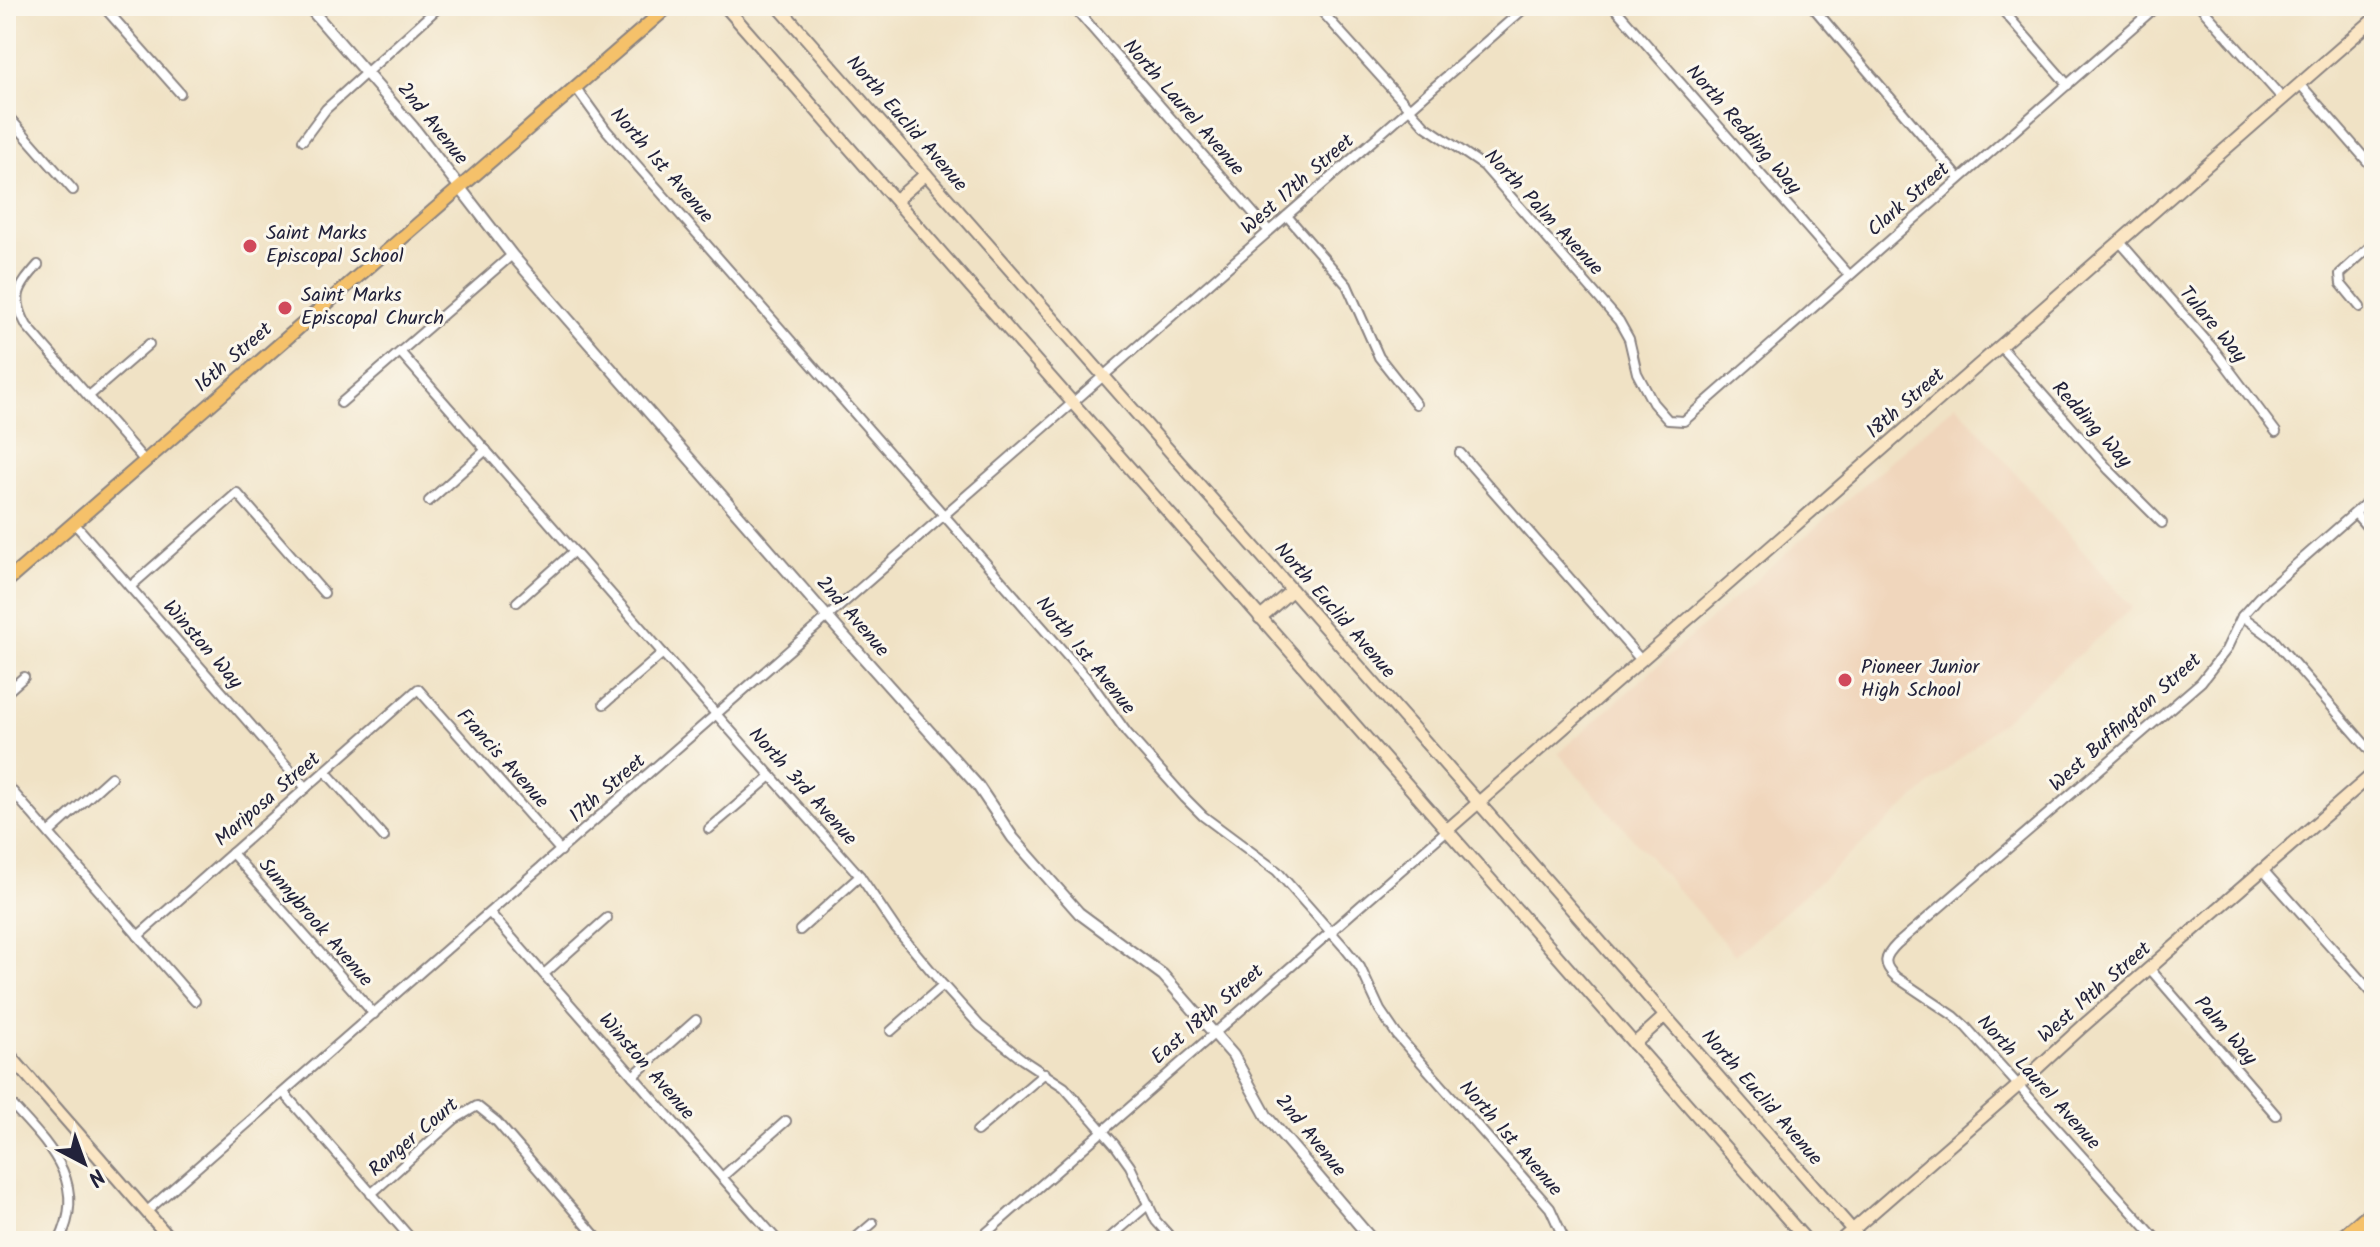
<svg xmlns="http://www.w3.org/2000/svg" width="2380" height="1247" viewBox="0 0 2380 1247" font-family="Kalam,sans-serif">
<rect width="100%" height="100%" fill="#fbf7ec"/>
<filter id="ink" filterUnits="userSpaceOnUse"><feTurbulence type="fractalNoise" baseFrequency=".0125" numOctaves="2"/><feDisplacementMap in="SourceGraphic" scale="16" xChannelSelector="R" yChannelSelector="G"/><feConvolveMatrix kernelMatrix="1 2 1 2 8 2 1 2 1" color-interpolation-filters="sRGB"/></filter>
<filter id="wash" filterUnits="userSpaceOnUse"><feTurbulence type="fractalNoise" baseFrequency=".006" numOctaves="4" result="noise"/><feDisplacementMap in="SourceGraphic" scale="32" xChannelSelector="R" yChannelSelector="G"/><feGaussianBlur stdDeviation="1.8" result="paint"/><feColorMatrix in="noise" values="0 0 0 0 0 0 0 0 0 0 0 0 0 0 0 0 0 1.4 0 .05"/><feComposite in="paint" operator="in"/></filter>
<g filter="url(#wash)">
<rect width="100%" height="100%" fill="#f0e2c5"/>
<path fill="#f0d6bc" d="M 1956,404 L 2132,608 L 1735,955 L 1558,753 Z"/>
</g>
<g filter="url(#ink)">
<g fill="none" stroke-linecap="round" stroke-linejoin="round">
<g stroke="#898280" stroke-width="12">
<g id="minor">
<path d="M 103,6 L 180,93"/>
<path d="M 1073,6 L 1269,231"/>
<path d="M 1317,6 L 1425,126 L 1484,166 L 1619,321 L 1629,339 L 1637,373 L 1653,403 L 1668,420 L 1684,421 L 2157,6"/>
<path d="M 1613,6 L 1849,275"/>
<path d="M 1812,6 L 1959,178"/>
<path d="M 1999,6 L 2068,85"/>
<path d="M 2200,6 L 2283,99"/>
<path d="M 2300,84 L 2374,169"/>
<path d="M 576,88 L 607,131 L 1091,683 L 1127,733 L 1185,798 L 1203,816 L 1277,871 L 1344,947 L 1360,967 L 1380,1010 L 1397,1035 L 1550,1208 L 1565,1241"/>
<path d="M 6,114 L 73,190"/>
<path d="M 303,140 L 326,109 L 440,6"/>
<path d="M 1287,216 L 1347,285 L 1379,357 L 1416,404"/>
<path d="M 2120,242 L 2216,352 L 2276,432"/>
<path d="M 38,265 C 18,288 11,297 27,326 L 145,461"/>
<path d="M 2360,307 L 2341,284 L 2340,274 L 2374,243"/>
<path d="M 2000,346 L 2109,470 L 2162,523"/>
<path d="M 401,353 L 730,730 L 860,876 L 896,929 L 943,985 L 980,1026 L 1023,1060 L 1064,1087 L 1115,1145 L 1130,1166 L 1156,1221 L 1174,1241"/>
<path d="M 89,396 L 149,344"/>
<path d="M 341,403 L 512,255"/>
<path d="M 1460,453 L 1641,660"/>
<path d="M 429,501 L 486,450"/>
<path d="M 2355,513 L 2374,535"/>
<path d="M 74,523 L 306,788"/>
<path d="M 130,587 L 237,493 L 324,593"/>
<path d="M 517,602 L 574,551"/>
<path d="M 2242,616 L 2272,638 L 2374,755"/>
<path d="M 6,693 L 24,677"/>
<path d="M 604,704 L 663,653"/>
<path d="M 325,771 L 384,837"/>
<path d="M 6,784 L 195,1001"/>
<path d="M 709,829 L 771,776"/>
<path d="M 49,833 L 111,777"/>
<path d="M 232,853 L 374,1014"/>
<path d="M 2263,870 L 2374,995"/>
<path d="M 490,913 L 778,1241"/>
<path d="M 800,930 L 860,876"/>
<path d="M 138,936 L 418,689 L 561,851"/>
<path d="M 2150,969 L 2276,1115"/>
<path d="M 544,974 L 607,918"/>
<path d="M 891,1031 L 943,985"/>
<path d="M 633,1076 L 696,1020"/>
<path d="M 284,1093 L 413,1241"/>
<path d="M 6,1098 C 43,1140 91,1179 59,1241"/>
<path d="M 977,1131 L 1045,1073"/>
<path d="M 722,1177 L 786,1121"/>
<path d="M 371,1194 L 455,1119 L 477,1106 L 497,1122 L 600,1241"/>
<path d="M 146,1212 L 1527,6"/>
<path d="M 852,1241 L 873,1223"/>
<path d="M 977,1241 L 1446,831"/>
<path d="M 1106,1241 L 1149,1204"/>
<path d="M 2158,1241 L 1966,1027 L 1954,1016 L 1896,977 C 1882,964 1884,957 1897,944 L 2201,682 L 2226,650 L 2242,616 L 2259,597 L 2374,496"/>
</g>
</g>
<g stroke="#898280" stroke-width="14">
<path id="tertiary" d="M 308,6 L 413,127 L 512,255 L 837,628 L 978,786 L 1013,838 L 1079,913 L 1163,975 L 1233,1055 L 1267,1117 L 1373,1241"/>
</g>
<g stroke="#898280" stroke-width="15">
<g id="secondary">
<path d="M 725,6 L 1807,1241"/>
<path d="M 778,6 L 1408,722 L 1862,1241"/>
<path d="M 896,200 L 926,174"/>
<path d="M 1260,618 L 1292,590"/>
<path d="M 1446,831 L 2374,19"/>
<path d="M 1634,1044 L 1665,1016"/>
<path d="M 6,1051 L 172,1241"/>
<path d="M 1840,1241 L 2019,1085 L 2083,1026 L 2374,773"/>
</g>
</g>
<g stroke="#898280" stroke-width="16">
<path id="primary" d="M 6,582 L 669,6"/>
</g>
<g stroke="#898280" stroke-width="18">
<path id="motorway" d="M 2339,1241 L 2374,1210"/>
</g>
<use href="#minor" stroke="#fff" stroke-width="8"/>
<use href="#tertiary" stroke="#fff" stroke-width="10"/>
<use href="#secondary" stroke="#fbe6c4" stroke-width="11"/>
<use href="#primary" stroke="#f5c16b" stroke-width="12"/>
<use href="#motorway" stroke="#f5c16b" stroke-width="14"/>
</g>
</g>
<g fill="#d1495b" stroke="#fbf7ec" stroke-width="3">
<circle cx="250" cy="246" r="8"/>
<circle cx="285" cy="308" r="8"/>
<circle cx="1845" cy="680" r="8"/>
</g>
<g text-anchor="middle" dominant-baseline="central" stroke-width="6" stroke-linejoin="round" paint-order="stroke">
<g font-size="20" fill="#22223b" stroke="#fbf7ec">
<text transform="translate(1183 108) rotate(49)">North Laurel Avenue</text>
<text transform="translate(432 124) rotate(51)">2nd Avenue</text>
<text transform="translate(906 124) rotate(49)">North Euclid Avenue</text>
<text transform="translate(1743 130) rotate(49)">North Redding Way</text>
<text transform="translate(661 166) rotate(49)">North 1st Avenue</text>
<text transform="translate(1298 185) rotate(-41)">West 17th Street</text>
<text transform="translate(1909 200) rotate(-41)">Clark Street</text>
<text transform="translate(1543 213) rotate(47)">North Palm Avenue</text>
<text transform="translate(2212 325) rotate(50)">Tulare Way</text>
<text transform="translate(234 358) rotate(-41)">16th Street</text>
<text transform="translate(1906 404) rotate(-41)">18th Street</text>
<text transform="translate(2091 425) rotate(48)">Redding Way</text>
<text transform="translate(1334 611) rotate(49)">North Euclid Avenue</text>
<text transform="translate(852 617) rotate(49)">2nd Avenue</text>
<text transform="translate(202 645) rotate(49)">Winston Way</text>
<text transform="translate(1085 656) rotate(51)">North 1st Avenue</text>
<text transform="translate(2126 723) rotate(-42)">West Buffington Street</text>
<text transform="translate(502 759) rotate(48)">Francis Avenue</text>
<text transform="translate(802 787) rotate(48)">North 3rd Avenue</text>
<text transform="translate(608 789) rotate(-41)">17th Street</text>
<text transform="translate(268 800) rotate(-41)">Mariposa Street</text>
<text transform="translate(315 923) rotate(49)">Sunnybrook Avenue</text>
<text transform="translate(2095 993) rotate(-41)">West 19th Street</text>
<text transform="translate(1208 1015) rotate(-41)">East 18th Street</text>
<text transform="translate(2225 1031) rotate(49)">Palm Way</text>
<text transform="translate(646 1067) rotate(49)">Winston Avenue</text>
<text transform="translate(2038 1083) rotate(48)">North Laurel Avenue</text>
<text transform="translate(1761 1098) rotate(49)">North Euclid Avenue</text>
<text transform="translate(1310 1136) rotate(51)">2nd Avenue</text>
<text transform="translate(414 1138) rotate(-40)">Ranger Court</text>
<text transform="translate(1510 1139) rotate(49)">North 1st Avenue</text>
</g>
<g font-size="20" fill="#22223b" stroke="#fbf7ec" text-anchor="start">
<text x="266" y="234">Saint Marks<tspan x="266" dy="23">Episcopal School</tspan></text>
<text x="301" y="296">Saint Marks<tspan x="301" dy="23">Episcopal Church</tspan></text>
<text x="1861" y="668">Pioneer Junior<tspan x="1861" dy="23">High School</tspan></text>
</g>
</g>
<rect width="2380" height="1247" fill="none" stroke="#fbf7ec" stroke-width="32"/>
<g transform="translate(84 1163) rotate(139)" stroke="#fbf7ec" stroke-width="6" paint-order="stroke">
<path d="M0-6L14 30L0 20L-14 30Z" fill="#22223b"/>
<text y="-12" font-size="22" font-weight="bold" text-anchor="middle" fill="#22223b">N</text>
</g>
</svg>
